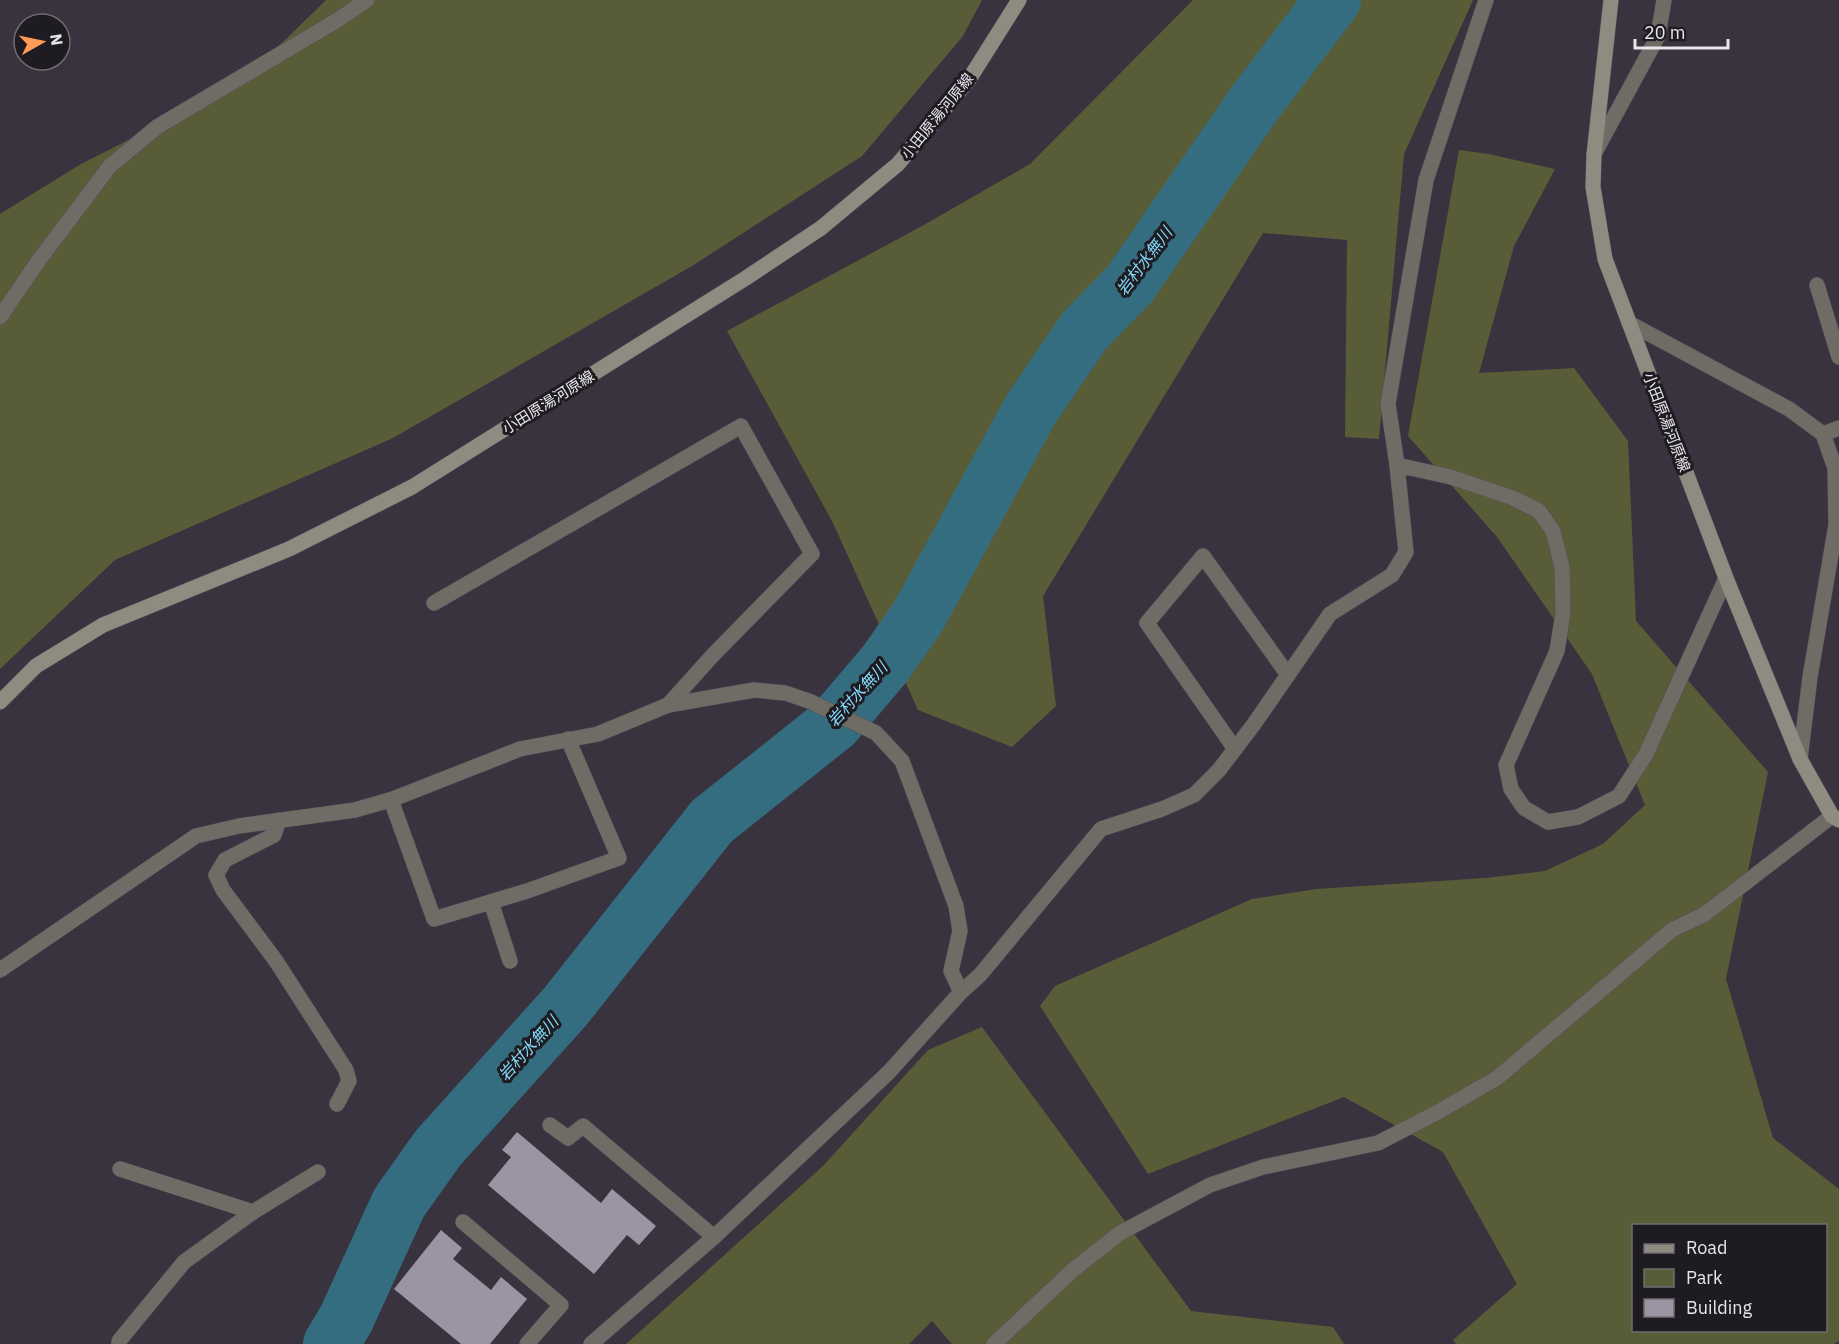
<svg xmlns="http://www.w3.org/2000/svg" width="1839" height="1344" viewBox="0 0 1839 1344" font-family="'IBM Plex Sans','Noto Sans JP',sans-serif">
<rect width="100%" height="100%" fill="#38333e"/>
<g fill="#595d37" fill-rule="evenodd">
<path d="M 326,0 L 982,0 L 963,36 L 862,156 L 692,266 L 393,438 L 115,560 L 0,669 L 0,214 L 81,164 L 213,97 L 283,42 Z"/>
<path d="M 1193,0 L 1473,0 L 1404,154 L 1379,439 L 1345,437 L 1347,240 L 1263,233 L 1043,596 L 1056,706 L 1012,747 L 918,710 L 832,521 L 727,331 L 922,226 L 1030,164 Z"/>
<path d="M 1459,150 L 1489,154 L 1555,169 L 1514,246 L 1479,373 L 1574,368 L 1628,441 L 1636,621 L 1768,772 L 1726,979 L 1773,1138 L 1839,1189 L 1839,1341 L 1834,1344 L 1456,1344 L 1453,1340 L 1517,1284 L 1443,1152 L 1344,1097 L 1148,1174 L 1040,1006 L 1055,986 L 1252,899 L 1316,889 L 1486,878 L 1545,871 L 1603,844 L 1645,805 L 1592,674 L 1497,537 L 1408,436 ZM 1634,1226 L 1826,1226 L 1826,1330 L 1634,1330 Z"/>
<path d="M 982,1027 L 1191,1311 L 1333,1327 L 1344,1344 L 952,1344 L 932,1321 L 909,1344 L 626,1344 L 824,1165 L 928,1050 Z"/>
</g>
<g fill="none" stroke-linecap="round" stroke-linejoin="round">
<path stroke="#356d80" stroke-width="56" d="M 331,1344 L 346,1319 L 399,1203 L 438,1148 L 565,1007 L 712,821 L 834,724 L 885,664 L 918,617 L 1031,409 L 1085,330 L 1129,285 L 1254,104 L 1333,0"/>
</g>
<g fill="#9b95a3">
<path d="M 517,1132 L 601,1203 L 612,1189 L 656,1226 L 639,1245 L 627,1235 L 594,1274 L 488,1185 L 511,1157 L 502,1150 Z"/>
<path d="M 441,1230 L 462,1248 L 453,1259 L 491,1290 L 501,1277 L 527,1299 L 490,1344 L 461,1344 L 394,1289 Z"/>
</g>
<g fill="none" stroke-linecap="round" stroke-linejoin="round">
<g stroke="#544f5a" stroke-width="16">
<g id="street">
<path d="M 1594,154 L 1658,36 L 1664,0"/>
<path d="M 1817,285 L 1839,357"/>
<path d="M 0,317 L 39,260 L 110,166 L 157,127 L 336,21 L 367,0"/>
<path d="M 1629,323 L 1789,409 L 1823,434 L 1835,468 L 1836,525 L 1810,677 L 1800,759"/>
<path d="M 1823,434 L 1839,428"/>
<path d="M 1397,465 L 1388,404 L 1426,180 L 1486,0"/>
<path d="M 434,603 L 741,426 L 812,554 L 713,655 L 668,705"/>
<path d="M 1235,749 L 1147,623 L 1203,556 L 1288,675"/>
<path d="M 391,800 L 434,919 L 527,891 L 619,858 L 568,739"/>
<path d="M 279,820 L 274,835 L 225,860 L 216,875 L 223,890 L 276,961 L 346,1070 L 349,1081 L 337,1104"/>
<path d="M 491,902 L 510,961"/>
<path d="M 0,970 L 196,836 L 239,826 L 355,810 L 393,799 L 520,749 L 598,734 L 668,705 L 754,690 L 785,693 L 809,701 L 876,733 L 902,761 L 956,906 L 960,931 L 951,971 L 961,992"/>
<path d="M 550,1125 L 568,1138 L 583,1126 L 714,1237"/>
<path d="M 120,1169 L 253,1212 L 318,1172"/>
<path d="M 463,1222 L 561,1305 L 527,1344"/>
<path d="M 119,1344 L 119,1341 L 184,1262 L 253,1212"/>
<path d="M 591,1344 L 714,1237 L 889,1072 L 961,992 L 980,975 L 1101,829 L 1162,809 L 1194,795 L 1219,770 L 1254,724 L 1330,614 L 1392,575 L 1406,552 L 1397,465 L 1451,477 L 1513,498 L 1539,511 L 1553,531 L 1562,567 L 1563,613 L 1557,651 L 1506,765 L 1511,789 L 1524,808 L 1548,822 L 1578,817 L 1619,796 L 1646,754 L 1726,578"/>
<path d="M 994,1344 L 1073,1270 L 1120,1233 L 1210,1185 L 1263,1167 L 1378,1143 L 1438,1112 L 1497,1078 L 1672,930 L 1705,914 L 1832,816"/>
</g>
</g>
<g stroke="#544f5a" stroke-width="16">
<g id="secondary">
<path d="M 1611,0 L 1594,155 L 1593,187 L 1605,259 L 1726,578 L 1800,759 L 1832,816 L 1839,820"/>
<path d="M 0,702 L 36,666 L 103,625 L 289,549 L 412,487 L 746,278 L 821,228 L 898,164 L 968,81 L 1019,0"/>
</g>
</g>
<use href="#street" stroke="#6f6c66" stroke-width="15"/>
<use href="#secondary" stroke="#8e8b81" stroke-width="15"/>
</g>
<g text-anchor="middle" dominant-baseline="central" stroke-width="6" stroke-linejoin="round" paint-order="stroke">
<g font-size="15" fill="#e9e5ed" stroke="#1e1c21">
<text transform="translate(937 116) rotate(-51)">小田原湯河原線</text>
<text transform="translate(548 402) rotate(-32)">小田原湯河原線</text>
<text transform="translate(1667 422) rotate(69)">小田原湯河原線</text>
</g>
<g font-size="16" font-style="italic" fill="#82dafb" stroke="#1e1c21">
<text transform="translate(1144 261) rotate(-53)">岩村水無川</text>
<text transform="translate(857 694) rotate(-48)">岩村水無川</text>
<text transform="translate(528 1048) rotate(-48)">岩村水無川</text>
</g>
</g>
<rect x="1632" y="1224" width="195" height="108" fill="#1e1c21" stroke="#6f6c73" stroke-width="1.5"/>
<rect x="1644" y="1244" width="30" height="9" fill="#8e8b81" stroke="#6f6c73" stroke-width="1.5"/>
<text x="1686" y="1254" font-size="18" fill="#e9e5ed">Road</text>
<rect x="1644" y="1269" width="30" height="18" fill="#595d37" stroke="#6f6c73" stroke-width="1.5"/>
<text x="1686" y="1284" font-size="18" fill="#e9e5ed">Park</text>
<rect x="1644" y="1299" width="30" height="18" fill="#9b95a3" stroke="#6f6c73" stroke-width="1.5"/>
<text x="1686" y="1314" font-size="18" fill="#e9e5ed">Building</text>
<g transform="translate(42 42) rotate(81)"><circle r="28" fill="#1e1c21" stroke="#6f6c73" stroke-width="1.5"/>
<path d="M0-4.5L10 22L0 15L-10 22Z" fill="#fe9c57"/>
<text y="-9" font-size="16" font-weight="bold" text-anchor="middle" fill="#e9e5ed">N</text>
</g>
<path d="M1635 39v9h93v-9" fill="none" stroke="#e9e5ed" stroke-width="3"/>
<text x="1644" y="39" font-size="18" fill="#e9e5ed" stroke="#1e1c21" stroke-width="4.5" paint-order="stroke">20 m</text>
</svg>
